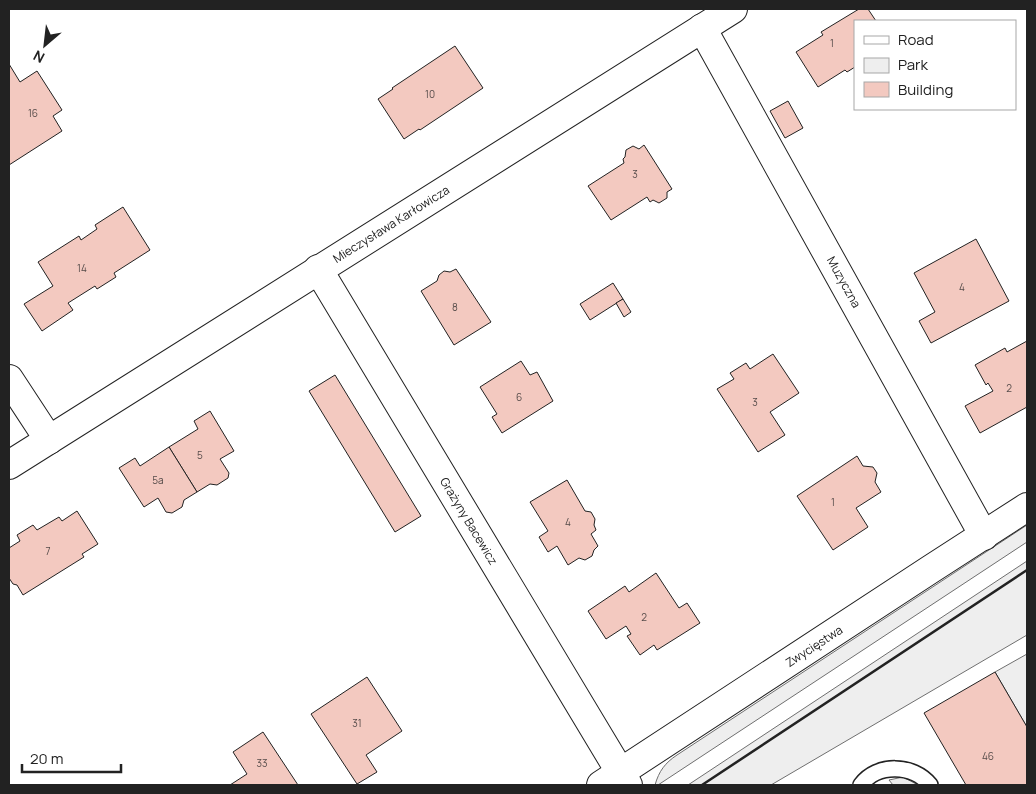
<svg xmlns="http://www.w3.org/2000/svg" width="1036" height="794" viewBox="0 0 1036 794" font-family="Manrope,sans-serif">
<rect width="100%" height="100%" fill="#fff"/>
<g fill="#eee" stroke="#6f6f6f">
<path d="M 1027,525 L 1027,542 L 658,785 L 655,785 C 659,771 665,763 677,755 Z"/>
<path d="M 1027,561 L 1027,635 L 771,785 L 688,785 Z"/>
<path d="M 1027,654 L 1027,727 L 995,672 Z"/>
</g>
<path fill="#ededed" stroke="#6f6f6f" d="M 903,777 L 918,785 L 893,785 L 889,780 Z"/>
<g fill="#f3c9c0" stroke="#222">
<path d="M 859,9 L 868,9 L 876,21 L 855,21 L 855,67 L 847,72 L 845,70 L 818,87 L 796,52 L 823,35 L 821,32 Z"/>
<path d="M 455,46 L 483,88 L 420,130 L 419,129 L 404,139 L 378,99 L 393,89 L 392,88 Z"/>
<path d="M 9,64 L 20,82 L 37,71 L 62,110 L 53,116 L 62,131 L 9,165 Z"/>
<path d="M 788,101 L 803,128 L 785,138 L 770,111 Z"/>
<path d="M 644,145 L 672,189 L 667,192 L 667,198 L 659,203 L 653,200 L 650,202 L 647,197 L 611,220 L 588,186 L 624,163 L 623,159 L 625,157 L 626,150 L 633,146 L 639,149 Z"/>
<path d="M 123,207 L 150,250 L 114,273 L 116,277 L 97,289 L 95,286 L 68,303 L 73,310 L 42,331 L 24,304 L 53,286 L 38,262 L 79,236 L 81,240 L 97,229 L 95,225 Z"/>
<path d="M 976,239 L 1009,301 L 931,343 L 919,321 L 935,312 L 914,273 Z"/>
<path d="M 456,269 L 491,322 L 454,345 L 421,291 L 437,281 L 439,275 L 444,271 L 450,272 Z"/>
<path d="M 613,283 L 623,299 L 590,320 L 580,304 Z"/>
<path d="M 623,299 L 631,312 L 624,317 L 616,303 Z"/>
<path d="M 1027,341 L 1027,407 L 980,433 L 965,406 L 993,391 L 988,383 L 986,385 L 975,365 L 1005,348 L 1007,352 Z"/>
<path d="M 773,354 L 799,393 L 770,412 L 785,435 L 758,452 L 717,389 L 734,379 L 730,373 L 746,363 L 750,369 Z"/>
<path d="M 521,361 L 530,375 L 537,372 L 553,401 L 502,433 L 492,417 L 497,414 L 480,387 Z"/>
<path d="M 335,375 L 421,516 L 395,532 L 309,391 Z"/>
<path d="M 210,411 L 234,451 L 220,459 L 229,473 L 228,478 L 217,485 L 210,484 L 197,492 L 169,447 L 198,429 L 194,421 Z"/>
<path d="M 169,447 L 197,492 L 184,500 L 182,507 L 172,513 L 166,512 L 158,498 L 144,507 L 119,468 L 135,458 L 140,466 Z"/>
<path d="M 857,456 L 863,466 L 873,467 L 877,473 L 875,482 L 881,492 L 856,508 L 868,527 L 833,550 L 797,496 Z"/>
<path d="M 567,480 L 585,511 L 591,512 L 595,519 L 594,525 L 596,530 L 591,534 L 598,546 L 594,550 L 592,556 L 585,560 L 579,558 L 568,565 L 557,546 L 548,552 L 539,537 L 548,531 L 530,502 Z"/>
<path d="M 77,511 L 98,544 L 82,554 L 84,557 L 23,595 L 17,585 L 13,584 L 9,578 L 9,548 L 20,541 L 17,535 L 33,525 L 37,530 L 59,517 L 62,521 Z"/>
<path d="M 656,573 L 679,608 L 687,603 L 700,623 L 657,650 L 654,645 L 640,655 L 627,636 L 631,634 L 626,626 L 606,639 L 588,611 L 625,586 L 629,592 Z"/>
<path d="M 995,672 L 1027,727 L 1027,785 L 966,785 L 924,713 Z"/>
<path d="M 367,677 L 402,731 L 366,755 L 377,772 L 357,784 L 311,714 Z"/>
<path d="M 263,732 L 298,785 L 230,785 L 247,774 L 233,752 Z"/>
</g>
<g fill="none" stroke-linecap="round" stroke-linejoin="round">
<g stroke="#222" stroke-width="18">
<path id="lane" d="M 861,785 C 877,763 913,764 930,785"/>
</g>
<g stroke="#222" stroke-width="30">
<g id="street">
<path d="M 702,28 L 984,536"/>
<path d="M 318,269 L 628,785"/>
<path d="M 9,379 L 49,440"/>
<path d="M 9,465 L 733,9"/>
</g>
</g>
<g stroke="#222" stroke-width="30">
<path id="secondary" d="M 601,785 L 931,569 L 1027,507"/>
</g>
<use href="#lane" stroke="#fff" stroke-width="15"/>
<use href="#street" stroke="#fff" stroke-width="28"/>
<use href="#secondary" stroke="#fff" stroke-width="28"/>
<path stroke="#222" stroke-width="2.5" d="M 702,785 L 1027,570"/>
</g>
<g text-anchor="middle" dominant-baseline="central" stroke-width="4" stroke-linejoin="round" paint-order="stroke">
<g font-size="10" fill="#564c4a">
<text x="832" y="43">1</text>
<text x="430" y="94">10</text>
<text x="33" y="113">16</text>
<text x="635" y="174">3</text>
<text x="82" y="268">14</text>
<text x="962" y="287">4</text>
<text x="455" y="307">8</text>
<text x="1009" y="388">2</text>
<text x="519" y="397">6</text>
<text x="755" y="402">3</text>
<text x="200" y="455">5</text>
<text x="158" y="480">5a</text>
<text x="833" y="502">1</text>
<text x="568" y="522">4</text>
<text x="48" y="551">7</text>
<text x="644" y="617">2</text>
<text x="357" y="723">31</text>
<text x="988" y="756">46</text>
<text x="262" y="763">33</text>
</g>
<g font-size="12" fill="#222" stroke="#fff">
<text transform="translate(391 224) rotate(-32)">Mieczysława Karłowicza</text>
<text transform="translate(844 282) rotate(61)">Muzyczna</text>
<text transform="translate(469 521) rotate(59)">Grażyny Bacewicz</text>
<text transform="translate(814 646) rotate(-33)">Zwycięstwa</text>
</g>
</g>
<rect width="1036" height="794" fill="none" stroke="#222222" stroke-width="20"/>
<rect x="854" y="20" width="162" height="90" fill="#ffffff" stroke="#a7a7a7"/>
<rect x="864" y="36" width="25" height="8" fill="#ffffff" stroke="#a7a7a7"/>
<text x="898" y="45" font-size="15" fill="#222222">Road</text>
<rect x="864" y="58" width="25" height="15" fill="#eeeeee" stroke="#a7a7a7"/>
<text x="898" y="70" font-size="15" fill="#222222">Park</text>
<rect x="864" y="82" width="25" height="15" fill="#f3c9c0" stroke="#a7a7a7"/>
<text x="898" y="95" font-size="15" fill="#222222">Building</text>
<g transform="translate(45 45) rotate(208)" stroke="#ffffff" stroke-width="4" paint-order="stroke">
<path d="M0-4L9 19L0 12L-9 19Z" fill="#222222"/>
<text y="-8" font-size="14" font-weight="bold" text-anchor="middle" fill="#222222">N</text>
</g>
<path d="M22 764v8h99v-8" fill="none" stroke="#222222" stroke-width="2.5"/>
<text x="30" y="764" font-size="15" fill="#222222" stroke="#ffffff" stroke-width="4" paint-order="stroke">20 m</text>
</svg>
